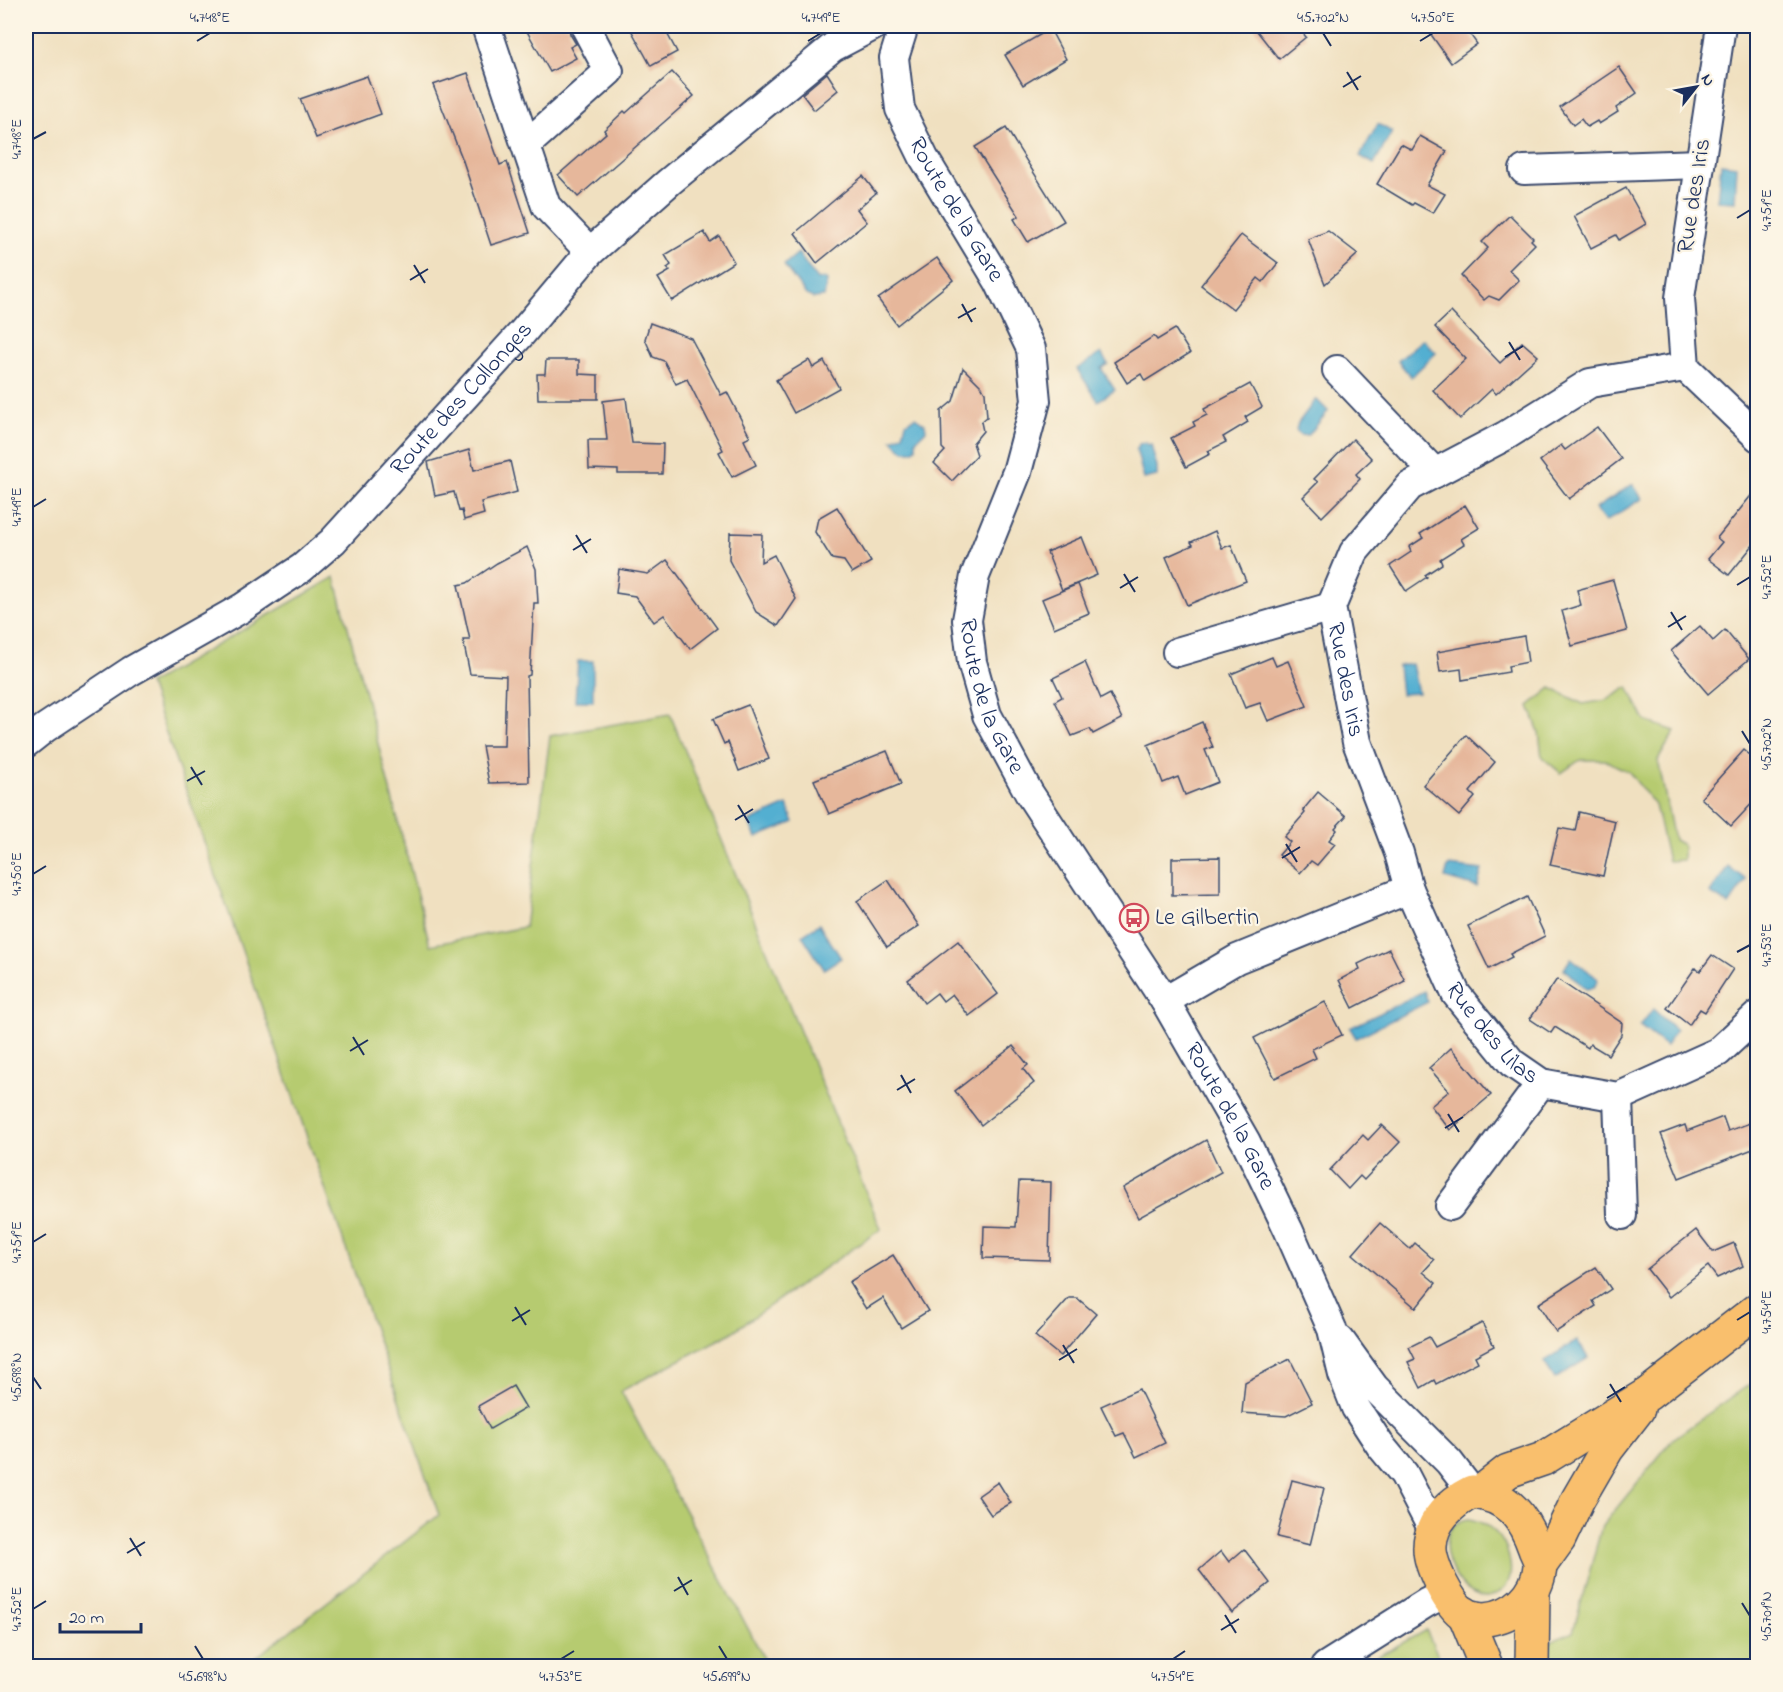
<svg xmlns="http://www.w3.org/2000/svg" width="1783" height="1692" viewBox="0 0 1783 1692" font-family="'Indie Flower',sans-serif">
<rect width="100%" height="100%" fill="#fcf5e5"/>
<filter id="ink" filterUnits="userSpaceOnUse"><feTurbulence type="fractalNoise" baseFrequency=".0167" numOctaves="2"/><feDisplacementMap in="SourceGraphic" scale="12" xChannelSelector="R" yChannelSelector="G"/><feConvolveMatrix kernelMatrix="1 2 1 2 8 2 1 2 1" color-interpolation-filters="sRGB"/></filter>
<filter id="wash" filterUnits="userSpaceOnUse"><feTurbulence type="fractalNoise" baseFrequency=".008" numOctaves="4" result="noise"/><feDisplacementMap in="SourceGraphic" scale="24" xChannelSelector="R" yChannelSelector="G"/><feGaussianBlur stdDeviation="1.35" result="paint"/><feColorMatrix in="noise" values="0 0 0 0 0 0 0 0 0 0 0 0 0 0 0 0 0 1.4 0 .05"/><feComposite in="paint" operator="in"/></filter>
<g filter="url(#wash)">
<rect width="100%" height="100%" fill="#f0e0c0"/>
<g fill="#b6cb70" stroke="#687d67" stroke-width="1.5">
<path d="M 335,577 L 430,945 L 525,927 L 550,736 L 670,714 L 881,1229 L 729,1334 L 621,1391 L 768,1666 L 245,1666 L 439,1515 L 149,684 Z"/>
<path d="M 1628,687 L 1645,721 L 1675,731 L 1658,760 L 1674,840 L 1683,845 L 1683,860 L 1668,861 L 1655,805 L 1629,772 L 1605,760 L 1580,760 L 1561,773 L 1542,757 L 1539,732 L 1529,706 L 1551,688 L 1583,704 L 1607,700 Z"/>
<path d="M 1757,1379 L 1757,1666 L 1497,1666 L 1573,1632 L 1602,1526 L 1673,1439 Z"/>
<path d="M 1469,1519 C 1479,1521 1487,1524 1494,1531 C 1508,1543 1518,1575 1503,1589 C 1465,1625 1417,1526 1469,1519 Z"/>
<path d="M 1426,1630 L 1443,1666 L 1360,1666 Z"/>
</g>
<g fill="#52afd1" stroke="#366f98" stroke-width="1.5">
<path d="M 1378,124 L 1392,132 L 1374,164 L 1360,156 Z"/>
<path d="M 1721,164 L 1737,166 L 1735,202 L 1717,201 Z"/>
<path d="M 798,253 L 817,280 L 824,278 L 827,281 L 824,297 L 813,298 L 806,295 L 784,265 Z"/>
<path d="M 1423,339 L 1436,353 L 1411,377 L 1398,361 Z"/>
<path d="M 1101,353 L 1108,364 L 1101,368 L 1115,390 L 1098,401 L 1077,369 Z"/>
<path d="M 1316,399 L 1328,411 L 1308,436 L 1300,435 L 1296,430 L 1298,423 Z"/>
<path d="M 915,417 L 925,424 L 926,430 L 916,440 L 916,448 L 912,451 L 904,451 L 892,440 L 903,434 L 906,423 Z"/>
<path d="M 1146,442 L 1147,445 L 1151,444 L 1157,467 L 1157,476 L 1144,479 L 1136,449 L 1138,447 L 1139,444 Z"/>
<path d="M 1633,484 L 1642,499 L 1605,522 L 1595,509 Z"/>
<path d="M 578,661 L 593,661 L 593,701 L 575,701 Z"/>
<path d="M 1412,664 L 1418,693 L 1401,694 L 1398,666 Z"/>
<path d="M 787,805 L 794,822 L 756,838 L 749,822 Z"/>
<path d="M 1448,866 L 1482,870 L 1477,887 L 1445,878 Z"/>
<path d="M 1728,866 L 1746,880 L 1729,905 L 1710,893 Z"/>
<path d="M 819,924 L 841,958 L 824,969 L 802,935 Z"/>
<path d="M 1571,958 L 1597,978 L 1598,981 L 1593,988 L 1586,989 L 1564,969 Z"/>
<path d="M 1424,991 L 1428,1002 L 1356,1038 L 1350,1028 Z"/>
<path d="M 1653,1009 L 1676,1030 L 1666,1046 L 1640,1026 Z"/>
<path d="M 1577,1340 L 1588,1358 L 1555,1379 L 1544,1362 Z"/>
</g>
<g id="blocks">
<g fill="#e6b79b">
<path d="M 524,26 L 569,26 L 570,34 L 576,44 L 570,47 L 576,58 L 550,72 Z"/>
<path d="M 629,26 L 663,26 L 677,52 L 651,66 Z"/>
<path d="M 1253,26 L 1297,26 L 1306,37 L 1279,59 Z"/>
<path d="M 1425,26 L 1464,26 L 1477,44 L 1451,63 Z"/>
<path d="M 1050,29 L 1066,59 L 1023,85 L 1005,55 Z"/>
<path d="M 1619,67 L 1637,93 L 1616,108 L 1618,112 L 1599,124 L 1597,121 L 1587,127 L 1581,119 L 1573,125 L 1560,107 Z"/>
<path d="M 672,72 L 694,96 L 578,197 L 558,175 L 606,133 L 604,130 L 624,111 L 626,113 Z"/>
<path d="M 468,73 L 500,165 L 507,162 L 530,233 L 491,245 L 462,158 L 433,85 Z"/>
<path d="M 827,73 L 838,90 L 814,110 L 802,94 Z"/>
<path d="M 367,76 L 381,114 L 316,138 L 300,99 Z"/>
<path d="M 1006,128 L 1064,221 L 1028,242 L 1014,219 L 1019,216 L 975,147 Z"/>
<path d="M 1420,136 L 1447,151 L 1427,185 L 1445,194 L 1433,213 L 1414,203 L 1412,205 L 1377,184 L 1401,144 L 1412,150 Z"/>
<path d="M 863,176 L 876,193 L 857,209 L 867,222 L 817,263 L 795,233 Z"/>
<path d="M 1626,188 L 1646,224 L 1619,240 L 1616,235 L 1591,248 L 1574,216 Z"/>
<path d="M 1510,215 L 1533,238 L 1531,240 L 1535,244 L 1509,270 L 1519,280 L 1499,300 L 1489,296 L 1484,300 L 1461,276 L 1488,248 L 1482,242 Z"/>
<path d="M 1328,231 L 1358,254 L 1325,284 L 1308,239 Z"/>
<path d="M 704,232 L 710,242 L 719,236 L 734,262 L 672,301 L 658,278 L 670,271 L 667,268 L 671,265 L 665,255 Z"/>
<path d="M 1241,235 L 1278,263 L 1263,282 L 1258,278 L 1233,309 L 1201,285 Z"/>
<path d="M 937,258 L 953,280 L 897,325 L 878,299 Z"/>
<path d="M 1451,312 L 1500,363 L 1522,342 L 1538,356 L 1496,394 L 1492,389 L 1460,419 L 1433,390 L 1466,359 L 1435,327 Z"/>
<path d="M 650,323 L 691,338 L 721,395 L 727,392 L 750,437 L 744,440 L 756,465 L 732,477 L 719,452 L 723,450 L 687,379 L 676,384 L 664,361 L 653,357 L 645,339 Z"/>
<path d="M 1175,329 L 1190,353 L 1145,381 L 1141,374 L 1127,383 L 1114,362 L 1154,336 L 1157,340 Z"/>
<path d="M 546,360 L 579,360 L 579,374 L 598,375 L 598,399 L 538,399 L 537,374 L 545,374 Z"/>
<path d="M 809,360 L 813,368 L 824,361 L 839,388 L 794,413 L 776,380 Z"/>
<path d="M 963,368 L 982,387 L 985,392 L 987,417 L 981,422 L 983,431 L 973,443 L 977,455 L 952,481 L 934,463 L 945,451 L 942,448 L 941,411 L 953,401 Z"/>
<path d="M 1250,384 L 1262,407 L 1245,417 L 1248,422 L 1223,437 L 1226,442 L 1208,451 L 1210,454 L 1186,467 L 1171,438 L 1195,426 L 1193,422 L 1207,415 L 1204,409 Z"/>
<path d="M 626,398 L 632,443 L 663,444 L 662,474 L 618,474 L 618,470 L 589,469 L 588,440 L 607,440 L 603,401 Z"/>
<path d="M 1597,427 L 1621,459 L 1569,499 L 1540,461 L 1561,445 L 1565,450 Z"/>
<path d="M 1353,439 L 1372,459 L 1356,474 L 1360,479 L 1322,517 L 1303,497 L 1318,482 L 1314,479 Z"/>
<path d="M 469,450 L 474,470 L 510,461 L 517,492 L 481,502 L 484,514 L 464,520 L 462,510 L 459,511 L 454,492 L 435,496 L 428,462 Z"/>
<path d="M 1758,487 L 1758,539 L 1729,575 L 1708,559 L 1722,542 L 1717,538 Z"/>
<path d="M 1465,505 L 1479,528 L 1461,539 L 1464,544 L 1440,559 L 1442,564 L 1425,575 L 1427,577 L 1406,591 L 1390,566 L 1411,552 L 1409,547 L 1423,538 L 1420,534 Z"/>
<path d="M 837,507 L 871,562 L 852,573 L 844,561 L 832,559 L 815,532 L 818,518 Z"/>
<path d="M 1215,531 L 1222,548 L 1231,545 L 1246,581 L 1187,605 L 1166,557 L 1193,545 L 1191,542 Z"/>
<path d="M 730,533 L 762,534 L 761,562 L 774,555 L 796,599 L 778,626 L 756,612 L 729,560 Z"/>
<path d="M 1082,537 L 1097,575 L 1062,590 L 1047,552 Z"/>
<path d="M 527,547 L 536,569 L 538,603 L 534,603 L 530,675 L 527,676 L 529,782 L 489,783 L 482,746 L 504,746 L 506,676 L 470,674 L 463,640 L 470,640 L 458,585 L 467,583 L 497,563 Z"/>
<path d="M 667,560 L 717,628 L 690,649 L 664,615 L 654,622 L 635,596 L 616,593 L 619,569 L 648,574 Z"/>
<path d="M 1613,580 L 1627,631 L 1572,646 L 1562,611 L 1581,605 L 1577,590 Z"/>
<path d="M 1078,584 L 1089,613 L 1054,628 L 1042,599 Z"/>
<path d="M 1700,626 L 1713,641 L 1725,630 L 1749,659 L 1708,694 L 1671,651 Z"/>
<path d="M 1524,636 L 1528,662 L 1508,666 L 1509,672 L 1462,680 L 1461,669 L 1440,672 L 1437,652 Z"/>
<path d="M 1272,657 L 1276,666 L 1288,661 L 1307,706 L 1268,721 L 1260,703 L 1245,708 L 1231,674 Z"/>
<path d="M 1085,662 L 1101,699 L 1110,694 L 1122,719 L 1093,734 L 1090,729 L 1072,736 L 1055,701 L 1062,697 L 1053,678 Z"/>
<path d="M 748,705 L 769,759 L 739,771 L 728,742 L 724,744 L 713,719 Z"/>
<path d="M 1202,722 L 1213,747 L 1205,750 L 1218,782 L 1185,795 L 1178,777 L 1163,783 L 1148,745 Z"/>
<path d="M 1466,735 L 1495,762 L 1470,792 L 1475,797 L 1459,816 L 1423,785 Z"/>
<path d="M 1744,750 L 1758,762 L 1758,797 L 1731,826 L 1701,798 Z"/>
<path d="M 887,751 L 901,784 L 829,814 L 814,780 Z"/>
<path d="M 1318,792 L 1346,816 L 1335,828 L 1337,830 L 1329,840 L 1335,844 L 1317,865 L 1311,861 L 1300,873 L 1279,855 L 1290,842 L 1284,837 L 1305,813 L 1303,810 Z"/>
<path d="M 1579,812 L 1615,821 L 1603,876 L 1550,865 L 1559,828 L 1575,831 Z"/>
<path d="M 1220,857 L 1220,894 L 1172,895 L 1172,858 Z"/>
<path d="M 888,880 L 919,926 L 887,947 L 857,901 Z"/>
<path d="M 1527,897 L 1545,936 L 1510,954 L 1512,957 L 1489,969 L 1468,926 Z"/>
<path d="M 958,941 L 998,994 L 969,1016 L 952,994 L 943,1001 L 937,993 L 924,1003 L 908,980 Z"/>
<path d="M 1389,949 L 1405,981 L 1353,1008 L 1339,980 L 1360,969 L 1358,964 Z"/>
<path d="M 1712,955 L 1733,969 L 1705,1012 L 1700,1009 L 1689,1025 L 1667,1008 L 1695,968 L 1700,971 Z"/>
<path d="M 1557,979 L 1622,1023 L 1621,1035 L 1608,1055 L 1590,1044 L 1588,1048 L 1555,1027 L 1551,1033 L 1530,1019 Z"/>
<path d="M 1325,1002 L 1342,1035 L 1312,1049 L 1316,1058 L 1275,1078 L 1254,1038 Z"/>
<path d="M 1013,1046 L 1028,1065 L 1023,1069 L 1034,1083 L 981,1125 L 955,1091 Z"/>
<path d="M 1451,1048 L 1491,1095 L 1450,1130 L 1431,1106 L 1449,1091 L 1429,1068 Z"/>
<path d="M 1723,1117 L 1728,1131 L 1758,1120 L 1758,1147 L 1679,1178 L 1661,1134 L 1685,1125 L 1687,1131 Z"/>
<path d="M 1382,1125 L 1400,1142 L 1364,1180 L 1360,1176 L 1348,1189 L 1330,1170 L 1363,1135 L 1368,1140 Z"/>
<path d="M 1206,1140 L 1221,1172 L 1138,1218 L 1123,1188 Z"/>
<path d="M 1019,1181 L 1051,1182 L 1049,1260 L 983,1258 L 984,1226 L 1016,1227 Z"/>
<path d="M 1380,1223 L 1410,1249 L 1415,1243 L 1434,1260 L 1423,1272 L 1436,1283 L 1416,1308 L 1353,1254 Z"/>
<path d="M 1696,1230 L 1713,1252 L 1734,1243 L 1743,1266 L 1717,1278 L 1708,1266 L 1669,1297 L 1647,1269 Z"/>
<path d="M 893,1255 L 928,1311 L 901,1328 L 883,1298 L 866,1309 L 849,1282 Z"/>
<path d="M 1596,1267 L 1611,1289 L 1593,1301 L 1596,1306 L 1556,1332 L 1538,1304 Z"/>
<path d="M 1069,1298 L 1077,1298 L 1096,1314 L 1060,1356 L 1035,1336 Z"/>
<path d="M 1482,1323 L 1494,1346 L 1475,1356 L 1478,1362 L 1436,1384 L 1434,1380 L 1421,1388 L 1408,1362 L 1415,1359 L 1409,1347 L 1429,1337 L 1435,1347 Z"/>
<path d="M 1290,1359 L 1312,1403 L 1286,1416 L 1242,1413 L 1245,1382 Z"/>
<path d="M 513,1386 L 526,1408 L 490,1429 L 478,1406 Z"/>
<path d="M 1139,1389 L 1165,1443 L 1136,1457 L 1124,1433 L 1116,1436 L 1101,1406 Z"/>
<path d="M 1292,1480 L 1324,1488 L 1310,1545 L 1277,1537 Z"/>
<path d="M 998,1482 L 1011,1503 L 991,1515 L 978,1496 Z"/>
<path d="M 1244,1549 L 1270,1583 L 1232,1613 L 1199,1570 L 1221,1551 L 1229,1562 Z"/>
</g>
</g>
</g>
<g filter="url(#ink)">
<use href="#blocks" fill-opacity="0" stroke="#3b4a6d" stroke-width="1.5"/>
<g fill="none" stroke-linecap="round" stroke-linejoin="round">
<g stroke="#3b4a6d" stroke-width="32">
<g id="minor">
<path d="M 486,26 L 546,206 L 590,252"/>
<path id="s1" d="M 904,26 L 894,58 L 900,109 L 924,158 L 999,282 L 1031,349 L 1036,401 L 1017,472 L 975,576 L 967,620 L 972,662 L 987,715 L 1029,793 L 1165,1001 L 1246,1142 L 1288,1229 L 1332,1329 L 1343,1375 L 1356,1408 L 1380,1445 L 1404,1474 L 1433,1530"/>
<path d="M 1721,26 L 1680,298 L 1685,367 L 1758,437"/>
<path d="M 526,145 L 609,71 L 585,26"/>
<path d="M 1524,170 L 1700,164"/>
<path id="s2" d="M 1685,367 L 1590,383 L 1505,436 L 1410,486 L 1354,552 L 1331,607 L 1357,742 L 1399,853 L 1409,889 L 1456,994 L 1512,1063 L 1541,1083 L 1618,1097 L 1718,1052 L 1758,1015"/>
<path d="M 1337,370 L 1435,473"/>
<path d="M 1177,652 L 1331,607"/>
<path id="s3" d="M 26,743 L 45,728 L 131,671 L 242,608 L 276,585 L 302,568 L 333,541 L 522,333 L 590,252 L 669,182 L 833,47 L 873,26"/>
<path d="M 1165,1001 L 1237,959 L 1409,889"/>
<path d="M 1618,1097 L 1622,1215"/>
<path d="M 1450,1206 L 1541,1083"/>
<path d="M 1340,1340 L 1374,1387 L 1449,1462 L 1472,1492"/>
<path d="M 1326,1666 L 1426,1603 L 1446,1593"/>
</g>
</g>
<g stroke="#3b4a6d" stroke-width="36">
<g id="major">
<path d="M 1472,1492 C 1508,1495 1524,1517 1535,1549 C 1537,1554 1541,1561 1540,1566 C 1538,1595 1514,1616 1486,1619 C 1481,1619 1469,1617 1464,1614 C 1449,1605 1429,1564 1430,1547 C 1430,1521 1452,1502 1472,1492 Z"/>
<path d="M 1480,1493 L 1508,1471 L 1543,1459 L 1648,1394 L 1758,1309"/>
<path d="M 1541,1564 L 1559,1539 L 1578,1499 L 1607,1449 L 1638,1409"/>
<path d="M 1464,1613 L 1486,1666"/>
<path d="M 1532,1666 L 1533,1592"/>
</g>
</g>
<use href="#minor" stroke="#fff" stroke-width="28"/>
<use href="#major" stroke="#f9bf6d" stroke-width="33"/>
</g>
</g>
<path fill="none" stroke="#1b2f5e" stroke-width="2" d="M 1323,33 L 1331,46M 197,41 L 210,33M 808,41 L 821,33M 1420,41 L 1433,33M 1347,72 L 1358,90M 1343,87 L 1361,76M 33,139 L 46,132M 1737,218 L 1750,210M 414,265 L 425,283M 410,280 L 428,269M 962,304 L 972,322M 958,318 L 976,308M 1509,342 L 1520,360M 1505,357 L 1523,346M 33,507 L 46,499M 576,535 L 587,553M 573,550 L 591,539M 1124,574 L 1135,592M 1737,585 L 1750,577M 1120,588 L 1138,577M 1671,612 L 1682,630M 1668,627 L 1686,616M 1742,731 L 1750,744M 191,767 L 202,785M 187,781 L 205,771M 738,805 L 749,823M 735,820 L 753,809M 1286,844 L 1297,862M 1282,858 L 1300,847M 33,874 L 46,866M 1737,952 L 1750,945M 353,1037 L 364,1055M 350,1051 L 368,1040M 901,1075 L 911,1093M 897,1090 L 915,1079M 1448,1114 L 1459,1132M 1445,1128 L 1463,1117M 33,1242 L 46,1234M 515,1307 L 526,1325M 1737,1320 L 1750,1312M 512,1321 L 530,1310M 1063,1345 L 1074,1363M 1059,1360 L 1077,1349M 33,1377 L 41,1389M 1610,1384 L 1621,1402M 1607,1398 L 1625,1387M 130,1538 L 141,1556M 127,1553 L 145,1542M 678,1577 L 688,1595M 674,1591 L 692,1580M 1742,1603 L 1750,1616M 33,1609 L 46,1601M 1225,1615 L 1236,1633M 1221,1630 L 1239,1619M 195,1646 L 203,1659M 719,1646 L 727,1659M 561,1659 L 574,1651M 1173,1659 L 1185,1651"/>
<defs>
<g id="bus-ring" transform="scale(1.5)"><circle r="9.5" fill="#fcf5e5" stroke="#d1495b" stroke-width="1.5"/><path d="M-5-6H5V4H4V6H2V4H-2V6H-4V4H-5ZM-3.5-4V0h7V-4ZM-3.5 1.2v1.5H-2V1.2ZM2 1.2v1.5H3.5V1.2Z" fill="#d1495b"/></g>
</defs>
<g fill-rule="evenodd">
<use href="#bus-ring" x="1134" y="918"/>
</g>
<g text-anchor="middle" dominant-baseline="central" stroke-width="4.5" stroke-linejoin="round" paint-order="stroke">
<g font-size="24" fill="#1b2f5e" stroke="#fcf5e5">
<text transform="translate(1695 196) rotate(-81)">Rue des Iris</text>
<text stroke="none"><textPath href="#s1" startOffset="200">Route de la Gare</textPath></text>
<text stroke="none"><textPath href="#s3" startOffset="560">Route des Collonges</textPath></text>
<text stroke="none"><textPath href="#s2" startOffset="524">Rue des Iris</textPath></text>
<text stroke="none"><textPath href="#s1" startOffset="722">Route de la Gare</textPath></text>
<text stroke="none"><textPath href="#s2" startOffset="912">Rue des Lilas</textPath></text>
<text stroke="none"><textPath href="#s1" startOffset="1208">Route de la Gare</textPath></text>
</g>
<g font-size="24" fill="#1b2f5e" stroke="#fcf5e5" text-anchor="start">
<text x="1155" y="918">Le Gilbertin</text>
</g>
</g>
<rect width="1783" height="1692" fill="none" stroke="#fcf5e5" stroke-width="66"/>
<g transform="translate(1696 87) rotate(59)" stroke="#fcf5e5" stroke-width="4.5" paint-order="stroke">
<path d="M0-4.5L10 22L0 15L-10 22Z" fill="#1b2f5e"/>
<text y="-9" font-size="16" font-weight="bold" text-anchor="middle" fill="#1b2f5e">N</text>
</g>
<path d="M60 1623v9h81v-9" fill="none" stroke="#1b2f5e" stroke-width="3"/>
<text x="69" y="1623" font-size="18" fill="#1b2f5e" stroke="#fcf5e5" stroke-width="4.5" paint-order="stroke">20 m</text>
<rect x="33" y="33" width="1717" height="1626" fill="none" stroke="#1b2f5e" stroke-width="2"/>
<g font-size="15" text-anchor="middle" fill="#1b2f5e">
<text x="210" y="22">4.748°E</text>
<text x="821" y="22">4.749°E</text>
<text x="1323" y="22">45.702°N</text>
<text x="1433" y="22">4.750°E</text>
<text transform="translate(16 139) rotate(-90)" y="5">4.748°E</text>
<text transform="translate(1766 210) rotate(-90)" y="5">4.751°E</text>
<text transform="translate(16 507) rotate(-90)" y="5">4.749°E</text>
<text transform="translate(1766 577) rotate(-90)" y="5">4.752°E</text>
<text transform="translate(1766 744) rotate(-90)" y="5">45.702°N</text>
<text transform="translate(16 874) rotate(-90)" y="5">4.750°E</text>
<text transform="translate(1766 945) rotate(-90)" y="5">4.753°E</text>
<text transform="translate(16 1242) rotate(-90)" y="5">4.751°E</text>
<text transform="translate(1766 1312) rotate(-90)" y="5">4.754°E</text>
<text transform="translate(16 1377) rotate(-90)" y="5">45.698°N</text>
<text transform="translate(16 1609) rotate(-90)" y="5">4.752°E</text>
<text transform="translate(1766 1616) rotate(-90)" y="5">45.701°N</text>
<text x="203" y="1681">45.698°N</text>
<text x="561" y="1681">4.753°E</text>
<text x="727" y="1681">45.699°N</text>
<text x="1173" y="1681">4.754°E</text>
</g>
</svg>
